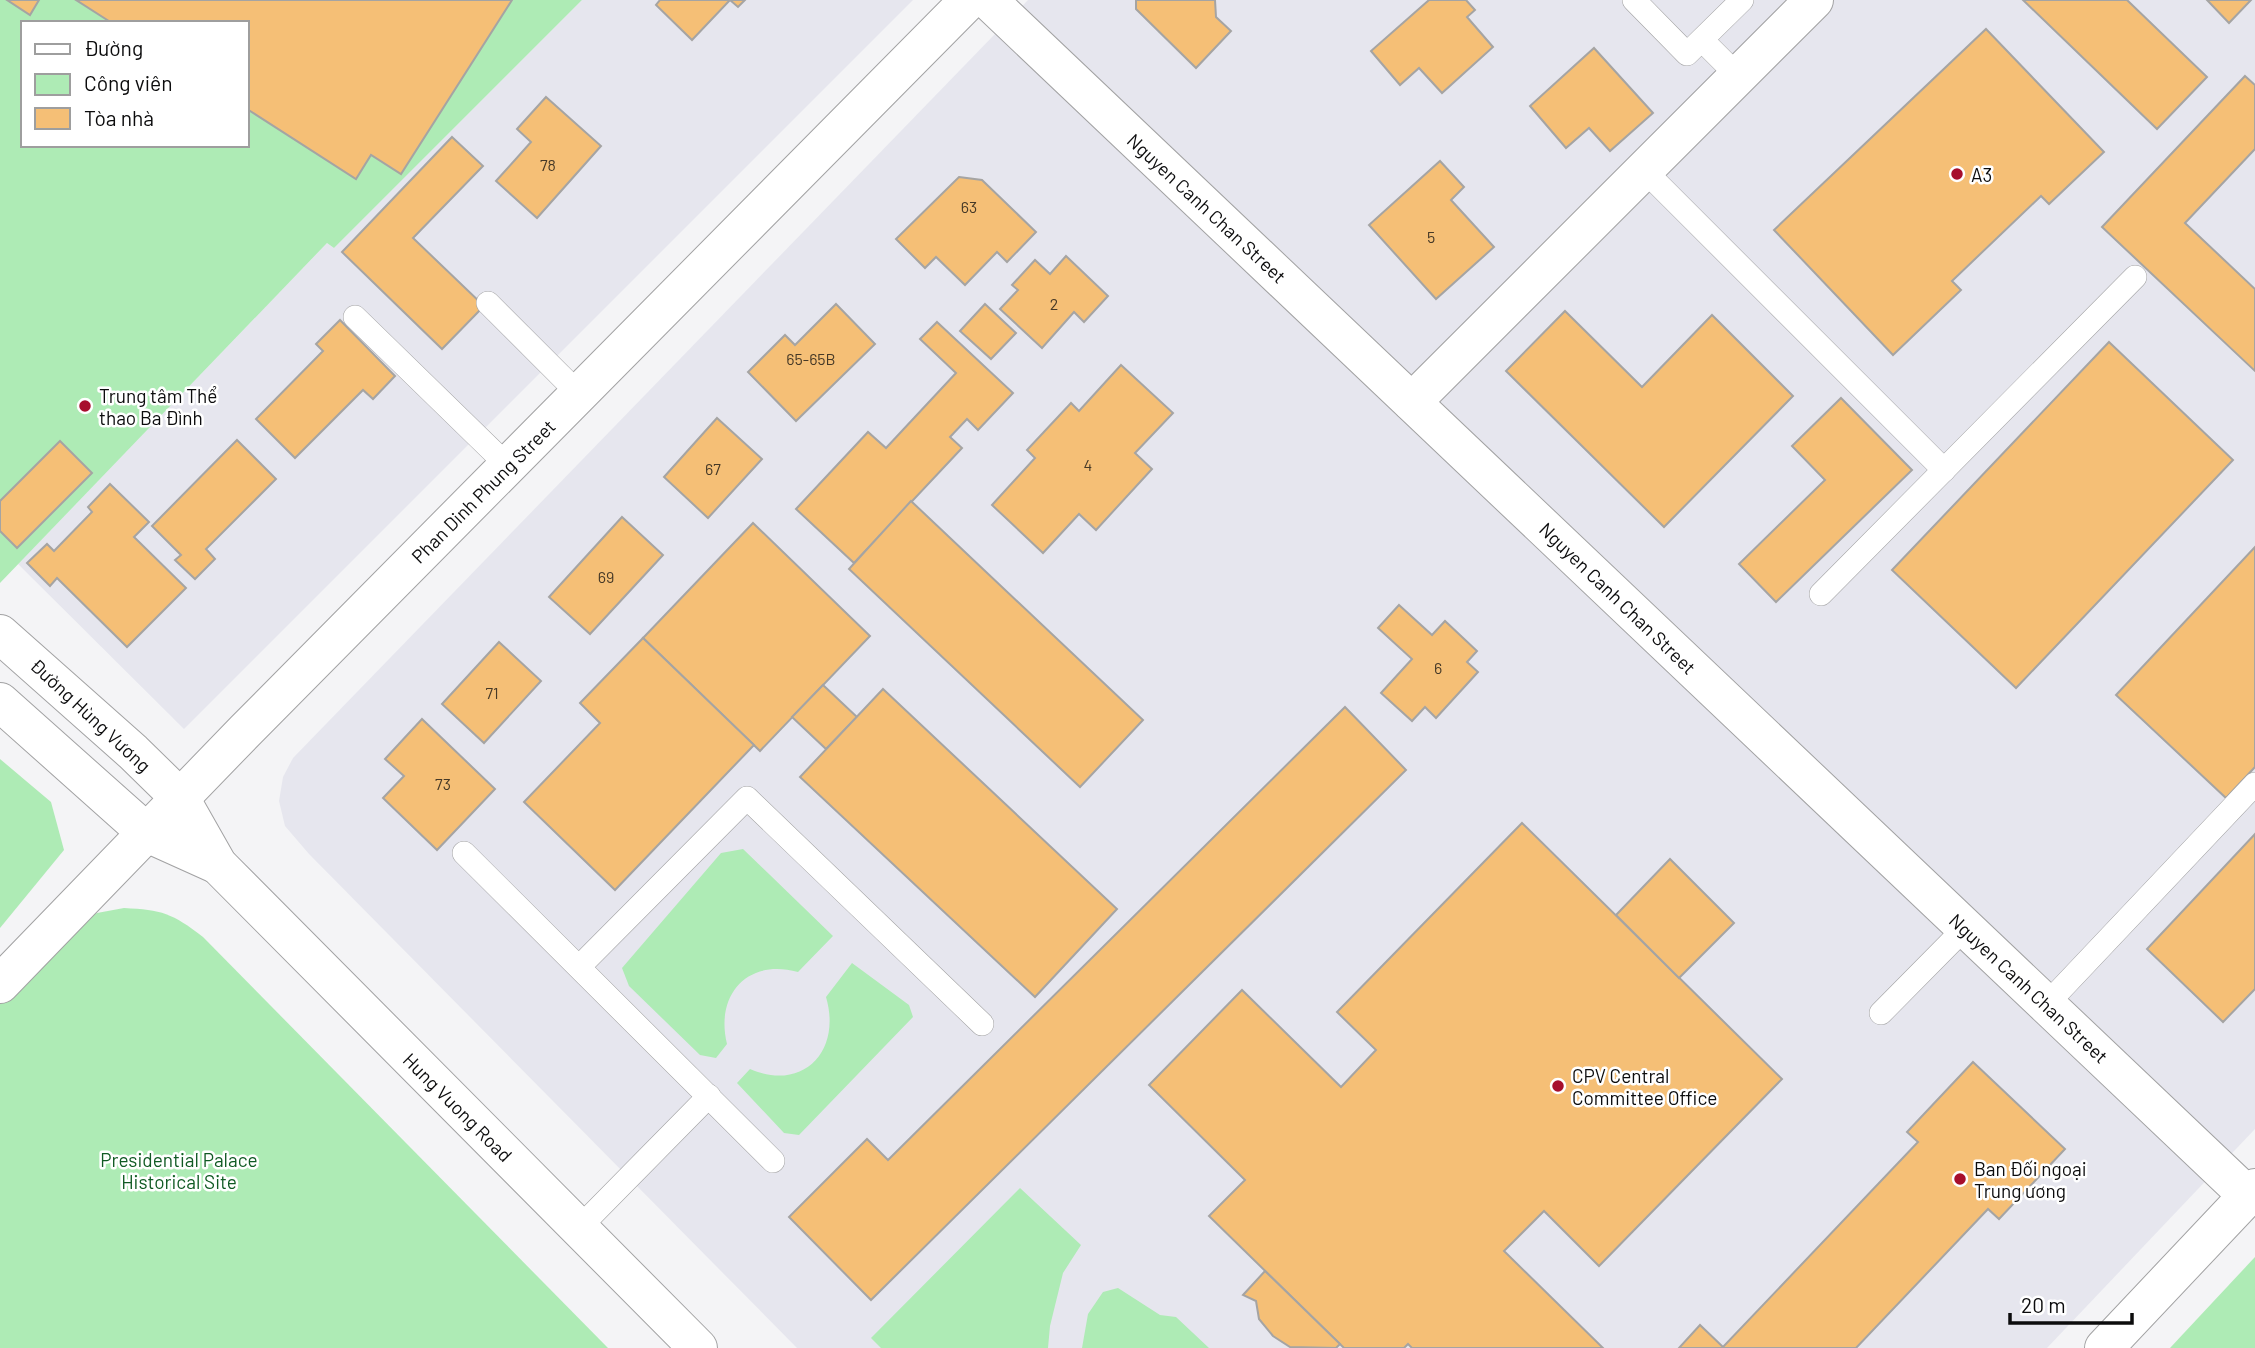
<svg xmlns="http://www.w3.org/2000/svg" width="2255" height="1348" viewBox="0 0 2255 1348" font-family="Barlow,sans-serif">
<rect width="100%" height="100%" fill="#f4f4f6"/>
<g fill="#e6e6ee">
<path d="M 582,0 L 913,0 L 184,729 L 18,564 L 327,243 L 334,248 Z"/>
<path d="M 1028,0 L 2255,0 L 2255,1129 L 2047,1348 L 797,1348 L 309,854 L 285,826 L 279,801 L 283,777 L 293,758 Z"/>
</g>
<g fill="#aeebb5" fill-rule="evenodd">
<path d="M 0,0 L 582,0 L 334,248 L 327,243 L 0,583 ZM 23,23 L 247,23 L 247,145 L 23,145 Z"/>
<path d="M 0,759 L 51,802 L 64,850 L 0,928 Z"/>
<path d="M 743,849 L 833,936 L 798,972 C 747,958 715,995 727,1044 L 716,1058 L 700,1055 L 629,986 L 622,968 L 721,853 Z"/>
<path d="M 124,908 C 162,910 172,913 203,937 L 608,1348 L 0,1348 L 0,1003 L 70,929 L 97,913 Z"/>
<path d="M 852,963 L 909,1005 L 913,1017 L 799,1135 L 784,1133 L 737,1083 L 750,1069 C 803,1092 842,1051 826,997 Z"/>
<path d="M 1020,1188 L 1081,1245 L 1063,1273 L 1050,1326 L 1048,1348 L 881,1348 L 871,1338 Z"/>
<path d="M 2255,1257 L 2255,1348 L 2170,1348 Z"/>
<path d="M 1118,1288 L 1160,1315 L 1176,1317 L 1209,1348 L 1082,1348 L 1088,1314 L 1103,1292 Z"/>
</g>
<g fill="#f5bf76" stroke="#a5a4a3" stroke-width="2">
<path d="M 7,0 L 39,0 L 30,15 Z"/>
<path d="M 76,0 L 512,0 L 401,174 L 371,155 L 356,179 L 247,109 L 247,23 L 112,23 Z"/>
<path d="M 660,0 L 730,0 L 692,40 L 656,5 Z"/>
<path d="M 730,0 L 745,0 L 738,7 Z"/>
<path d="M 1136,0 L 1215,0 L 1216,17 L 1231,31 L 1196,68 L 1136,9 Z"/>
<path d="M 1429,0 L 1466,0 L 1475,10 L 1467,17 L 1493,47 L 1442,93 L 1419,68 L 1400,85 L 1371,51 Z"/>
<path d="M 2023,0 L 2127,0 L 2207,77 L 2157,129 Z"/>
<path d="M 2207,0 L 2251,0 L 2229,23 Z"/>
<path d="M 1986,29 L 2104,152 L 2049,204 L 2041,196 L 1952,281 L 1961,290 L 1893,355 L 1774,230 Z"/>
<path d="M 1594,48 L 1653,113 L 1610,151 L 1589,128 L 1566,148 L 1530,106 Z"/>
<path d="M 2245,76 L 2255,85 L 2255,149 L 2185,223 L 2255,289 L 2255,371 L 2102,227 Z"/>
<path d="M 546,97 L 601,146 L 537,218 L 496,181 L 531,142 L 517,129 Z"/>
<path d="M 452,137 L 483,166 L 413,238 L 484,306 L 442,349 L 342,252 Z"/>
<path d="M 1440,161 L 1464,187 L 1451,200 L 1494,247 L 1436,299 L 1369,225 Z"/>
<path d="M 959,177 L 982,180 L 1036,232 L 1007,262 L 997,252 L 965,285 L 936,257 L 925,268 L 896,239 Z"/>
<path d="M 1066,256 L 1108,296 L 1084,322 L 1074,312 L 1042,348 L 1000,309 L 1018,290 L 1012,285 L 1035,260 L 1050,274 Z"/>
<path d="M 836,304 L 875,344 L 796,421 L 748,372 L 785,335 L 795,345 Z"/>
<path d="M 985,304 L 1016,333 L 991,359 L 960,331 Z"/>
<path d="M 1565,311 L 1642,387 L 1712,315 L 1793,396 L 1664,527 L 1506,371 Z"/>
<path d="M 340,320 L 395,376 L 373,399 L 363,390 L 295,458 L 256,419 L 323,351 L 316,344 Z"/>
<path d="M 937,322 L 1013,393 L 978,430 L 967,419 L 950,437 L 962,448 L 854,563 L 796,509 L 868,432 L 886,448 L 956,373 L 920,339 Z"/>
<path d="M 2109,342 L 2233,460 L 2016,688 L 1892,570 Z"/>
<path d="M 1121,365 L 1173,413 L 1135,453 L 1152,469 L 1096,530 L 1079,514 L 1043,553 L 992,505 L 1035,458 L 1027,450 L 1071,403 L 1079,411 Z"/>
<path d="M 1841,398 L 1912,470 L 1776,602 L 1739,564 L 1825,480 L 1792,446 Z"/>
<path d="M 717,418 L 762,459 L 708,518 L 664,477 Z"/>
<path d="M 237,440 L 276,479 L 206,549 L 215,559 L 195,579 L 175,560 L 181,555 L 152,526 Z"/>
<path d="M 60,441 L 92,473 L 17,548 L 0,531 L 0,501 Z"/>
<path d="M 110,484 L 149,522 L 134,537 L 186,588 L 127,647 L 57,578 L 50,586 L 27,563 L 47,544 L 54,551 L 92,512 L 88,507 Z"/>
<path d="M 911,501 L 1143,720 L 1080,787 L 849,569 Z"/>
<path d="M 622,517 L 663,555 L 590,634 L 549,597 Z"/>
<path d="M 753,523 L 870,636 L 760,751 L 643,638 Z"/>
<path d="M 2255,547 L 2255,767 L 2226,798 L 2116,695 Z"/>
<path d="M 1399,605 L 1432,635 L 1445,621 L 1477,651 L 1467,662 L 1478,672 L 1436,718 L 1425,707 L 1412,721 L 1381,693 L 1412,659 L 1378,628 Z"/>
<path d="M 643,638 L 754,745 L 615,890 L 524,802 L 600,723 L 580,703 Z"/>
<path d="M 499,642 L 541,681 L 484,743 L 442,704 Z"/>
<path d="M 823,685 L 857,717 L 826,749 L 792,717 Z"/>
<path d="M 883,689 L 1117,909 L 1035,997 L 800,777 Z"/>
<path d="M 1345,707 L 1406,770 L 871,1300 L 789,1217 L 867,1139 L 888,1160 Z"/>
<path d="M 422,719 L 495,789 L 437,850 L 383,798 L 404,776 L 385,759 Z"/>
<path d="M 1522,823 L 1782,1079 L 1599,1266 L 1544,1211 L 1504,1251 L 1603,1348 L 1412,1348 L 1408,1344 L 1404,1348 L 1344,1348 L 1209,1216 L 1245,1180 L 1149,1085 L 1242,990 L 1341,1087 L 1376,1050 L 1337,1012 Z"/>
<path d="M 2255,834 L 2255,989 L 2223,1022 L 2147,949 Z"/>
<path d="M 1670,859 L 1734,923 L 1679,978 L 1616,915 Z"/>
<path d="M 1973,1062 L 2065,1149 L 1999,1219 L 1988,1209 L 1856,1348 L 1679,1348 L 1700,1325 L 1723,1347 L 1918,1142 L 1907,1132 Z"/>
<path d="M 1265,1271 L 1340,1344 L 1336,1348 L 1290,1347 L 1273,1336 L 1259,1319 L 1256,1301 L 1243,1295 Z"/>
</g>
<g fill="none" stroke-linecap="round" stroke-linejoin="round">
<g stroke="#a2a2a3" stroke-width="24">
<g id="service">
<path d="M 1634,0 L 1687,54 L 1742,0"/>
<path d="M 1702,40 L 1738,76"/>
<path d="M 1644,170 L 1944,470"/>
<path d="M 488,303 L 579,394"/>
<path d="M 355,317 L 508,466"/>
<path d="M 1821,594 L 2135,277"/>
<path d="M 464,853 L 773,1161"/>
<path d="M 579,967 L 747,798 L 982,1024"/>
<path d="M 2046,1005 L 2255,784"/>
<path d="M 1881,1013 L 1965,928"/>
<path d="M 579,1228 L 709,1096"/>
</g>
</g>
<g stroke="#a2a2a3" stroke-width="40">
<g id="minor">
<path d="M 988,0 L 2248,1196"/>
<path d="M 1412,402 L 1814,0"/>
</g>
</g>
<g stroke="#a2a2a3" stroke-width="40">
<path id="tertiary" d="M 2104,1348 L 2255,1188"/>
</g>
<g stroke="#a2a2a3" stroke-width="40">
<g id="secondary">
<path d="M 0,634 L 133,752 L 180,798 L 218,865 L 698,1348"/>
<path d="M 0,702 L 147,833 L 218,865"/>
<path d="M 0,984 L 245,731 L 969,0"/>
</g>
</g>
<use href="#service" stroke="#fff" stroke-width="23"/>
<use href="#minor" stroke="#fff" stroke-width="38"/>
<use href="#tertiary" stroke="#fff" stroke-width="38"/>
<use href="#secondary" stroke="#fff" stroke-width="38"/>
</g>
<g fill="#a70e2c" stroke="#fff" stroke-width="2.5">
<circle cx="1957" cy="174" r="7"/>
<circle cx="85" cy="406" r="7"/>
<circle cx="1558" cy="1086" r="7"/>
<circle cx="1960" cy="1179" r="7"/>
</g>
<g text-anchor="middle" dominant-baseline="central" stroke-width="5" stroke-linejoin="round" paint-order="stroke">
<g font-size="16" fill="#463927">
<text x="548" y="164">78</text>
<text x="969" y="206">63</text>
<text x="1431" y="236">5</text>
<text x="1054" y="303">2</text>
<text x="811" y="358">65-65B</text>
<text x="1088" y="464">4</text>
<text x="713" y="468">67</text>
<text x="606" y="576">69</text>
<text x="1438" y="667">6</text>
<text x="492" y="692">71</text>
<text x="443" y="783">73</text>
</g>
<g font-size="19" fill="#0c0c0d" stroke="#fff" text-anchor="start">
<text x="1971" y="174">A3</text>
<text x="99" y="395">Trung tâm Thể<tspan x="99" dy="22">thao Ba Đình</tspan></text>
<text x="1572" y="1075">CPV Central<tspan x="1572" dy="22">Committee Office</tspan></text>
<text x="1974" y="1168">Ban Đối ngoại<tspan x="1974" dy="22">Trung ương</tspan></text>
</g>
<g font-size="19" fill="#0c0c0d" stroke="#fff">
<text transform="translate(1207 208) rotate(43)">Nguyen Canh Chan Street</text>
<text transform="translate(483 491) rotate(-45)">Phan Dinh Phung Street</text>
<text transform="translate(1618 598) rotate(44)">Nguyen Canh Chan Street</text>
<text transform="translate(91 715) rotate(43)">Đường Hùng Vương</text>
<text transform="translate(2029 988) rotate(43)">Nguyen Canh Chan Street</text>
<text transform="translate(458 1107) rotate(45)">Hung Vuong Road</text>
</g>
<g font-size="19" fill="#105a23" stroke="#fff">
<text x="179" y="1159">Presidential Palace<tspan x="179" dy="22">Historical Site</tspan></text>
</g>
</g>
<rect x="21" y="21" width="228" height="126" fill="#ffffff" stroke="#9e9e9e" stroke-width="2"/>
<rect x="35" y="44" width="35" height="10" fill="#ffffff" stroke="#9e9e9e" stroke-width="2"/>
<text x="84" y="56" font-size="21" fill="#0c0c0d">Đường</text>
<rect x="35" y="74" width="35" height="21" fill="#aeebb5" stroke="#9e9e9e" stroke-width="2"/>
<text x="84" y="91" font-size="21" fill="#0c0c0d">Công viên</text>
<rect x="35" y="108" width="35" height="21" fill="#f5bf76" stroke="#9e9e9e" stroke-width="2"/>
<text x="84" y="126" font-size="21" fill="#0c0c0d">Tòa nhà</text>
<path d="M2010 1313v10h122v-10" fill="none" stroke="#0c0c0d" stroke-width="3.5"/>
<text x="2021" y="1313" font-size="21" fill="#0c0c0d" stroke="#ffffff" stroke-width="5" paint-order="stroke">20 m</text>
</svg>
